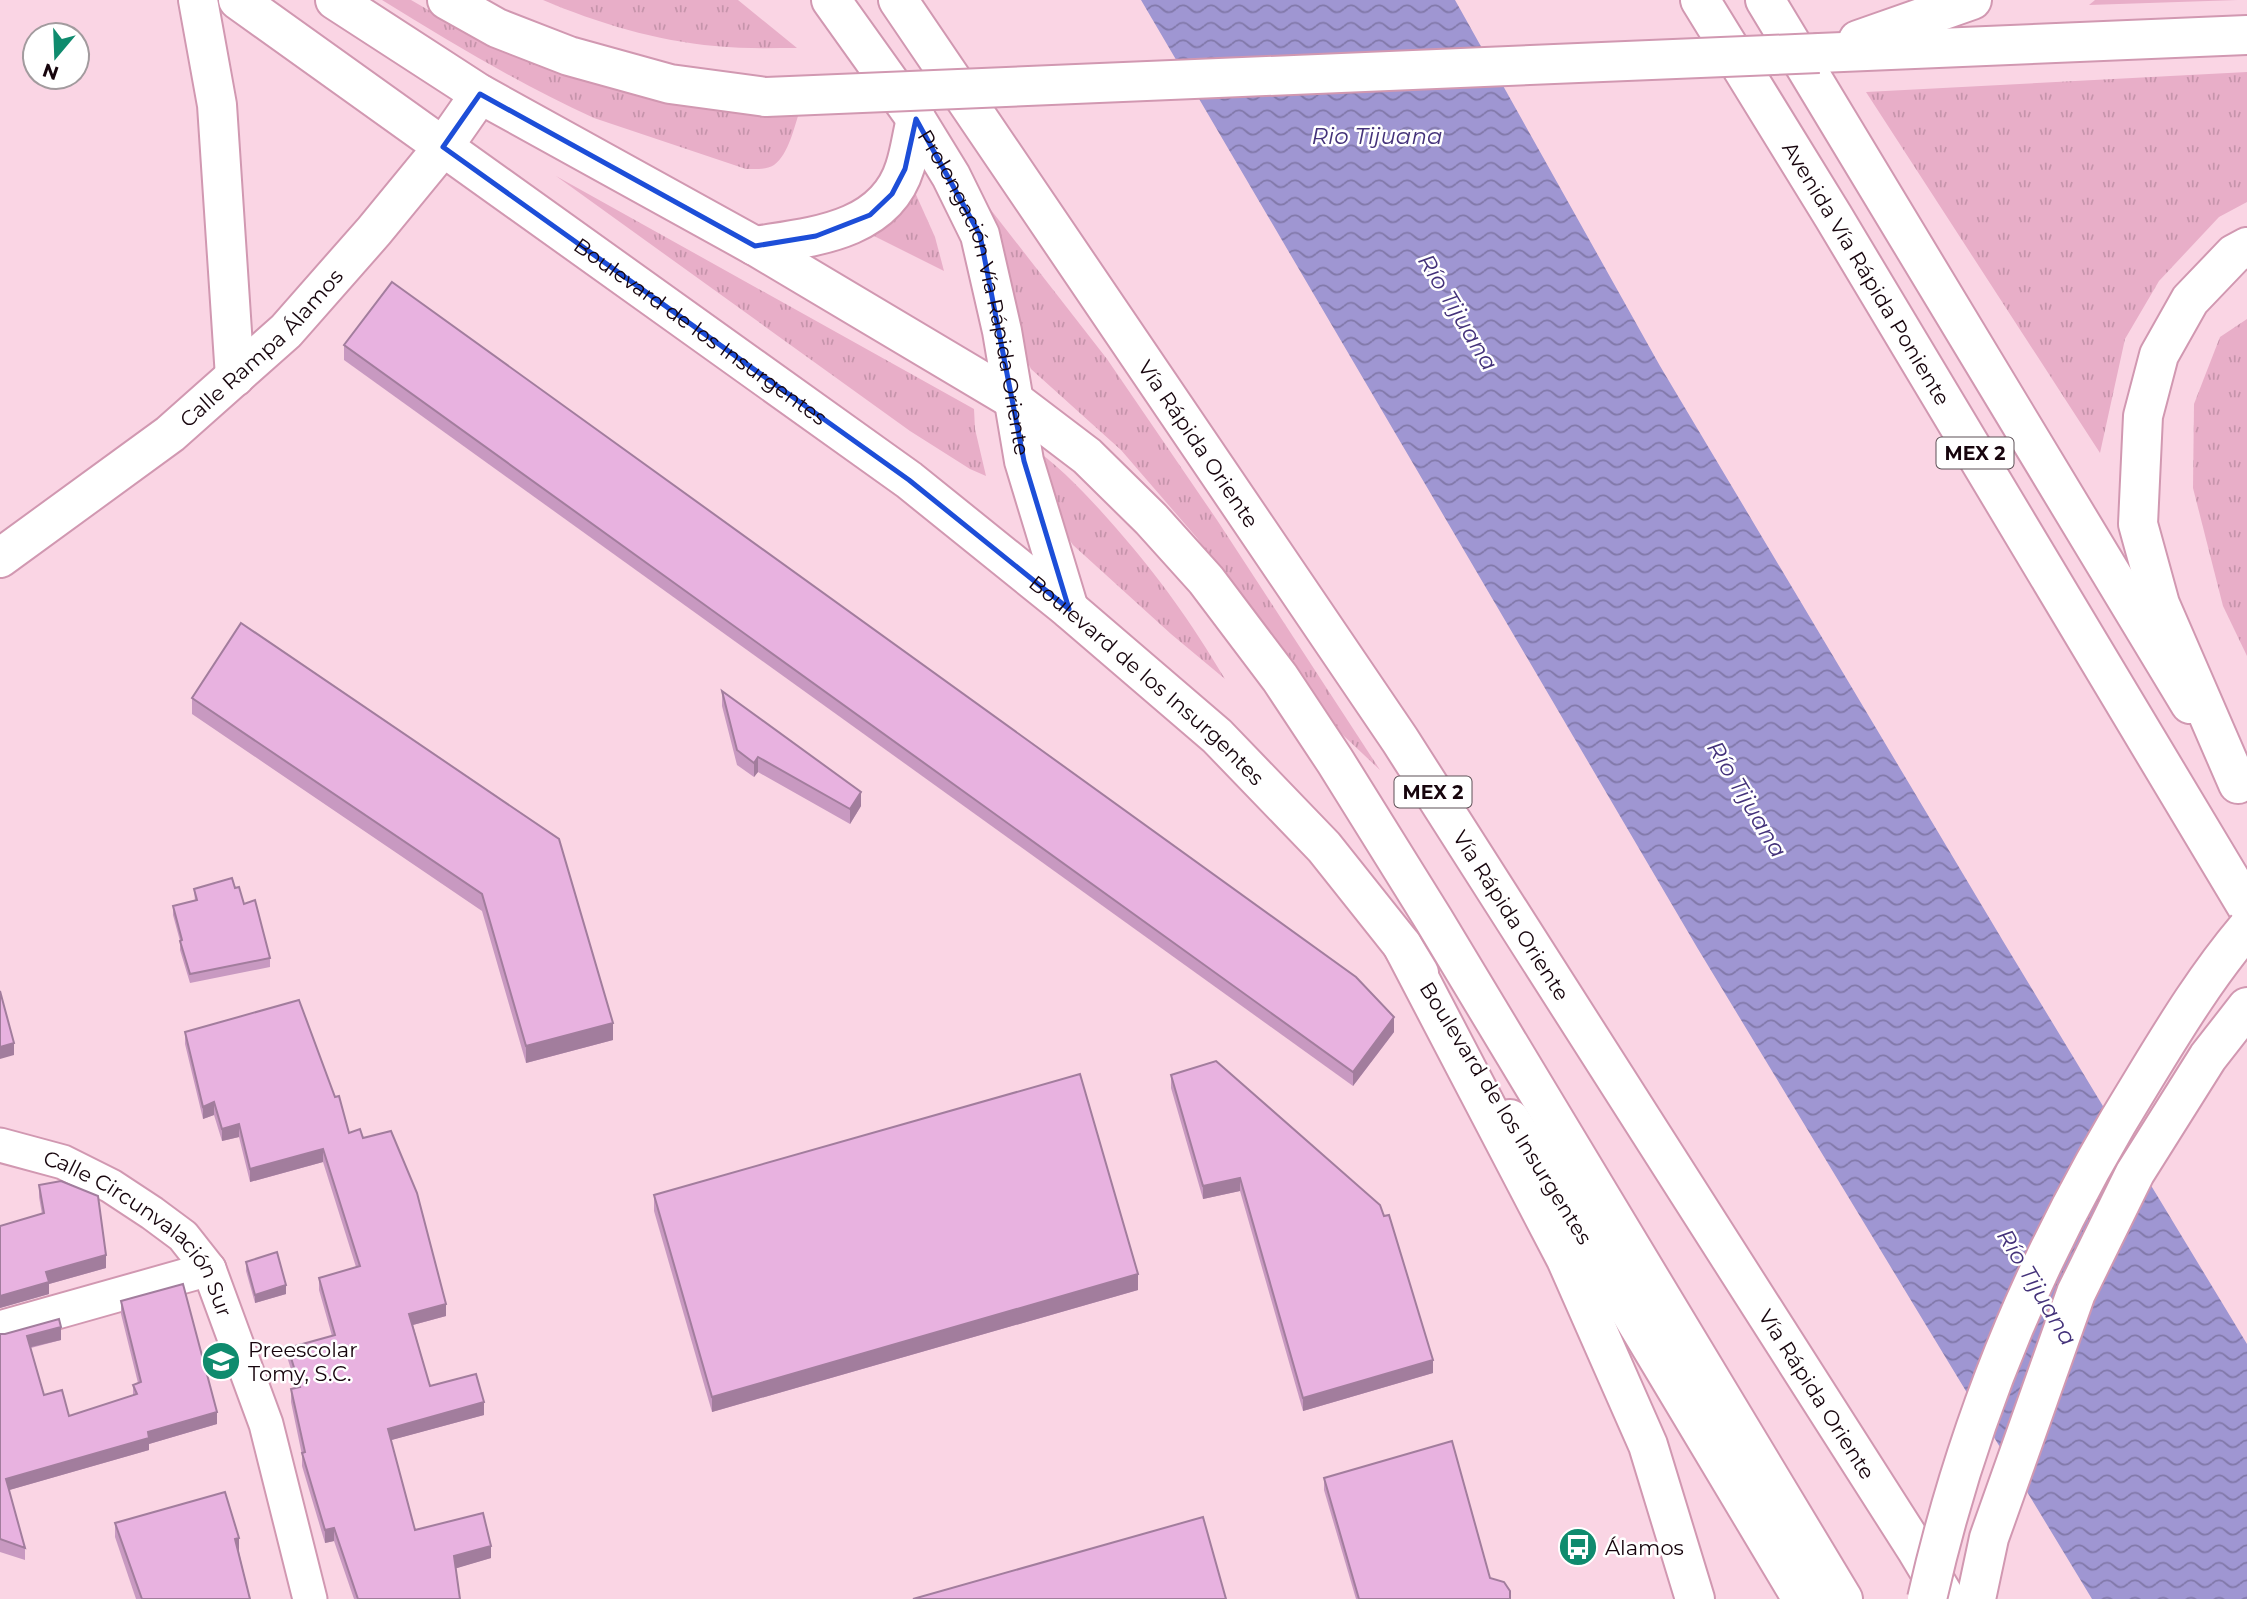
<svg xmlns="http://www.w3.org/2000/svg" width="2247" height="1599" viewBox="0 0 2247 1599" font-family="Montserrat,sans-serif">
<defs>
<pattern id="grass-tufts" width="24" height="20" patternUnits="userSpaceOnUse" patternTransform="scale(1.75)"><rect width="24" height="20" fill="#e8aec8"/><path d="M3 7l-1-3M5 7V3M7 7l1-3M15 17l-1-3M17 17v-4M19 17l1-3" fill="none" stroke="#c694ab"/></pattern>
<pattern id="water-waves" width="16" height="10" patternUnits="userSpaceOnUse" patternTransform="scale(1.75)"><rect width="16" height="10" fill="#9f96d2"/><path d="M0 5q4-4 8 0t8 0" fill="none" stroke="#8178a9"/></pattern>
</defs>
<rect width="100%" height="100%" fill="#fad5e4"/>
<g fill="url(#grass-tufts)">
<path d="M 382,0 L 411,0 L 451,23 L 800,110 C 794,127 789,154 774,165 C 766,170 755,169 746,169 L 594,118 C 520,84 451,43 382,0 Z"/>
<path d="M 543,0 L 738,0 L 797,48 C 770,48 742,49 715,46 C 657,41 597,23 543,0 Z"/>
<path d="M 2095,0 L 2238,0 L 2089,5 Z"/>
<path d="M 2247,72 L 2247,202 L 2219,217 L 2159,281 L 2125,339 L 2100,453 L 1866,92 Z"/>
<path d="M 556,176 L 974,409 L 975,429 L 986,476 L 970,469 L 910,431 Z"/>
<path d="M 909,179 L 935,237 L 944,271 L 862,230 Z"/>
<path d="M 984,201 L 1107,359 L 1217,520 L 1380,770 L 1329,722 L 1197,538 L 1121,450 L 1031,369 L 1019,345 Z"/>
<path d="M 2247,319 L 2247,656 L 2223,606 L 2193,488 L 2194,404 L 2220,337 Z"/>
<path d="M 1027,443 C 1061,467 1089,497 1116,528 C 1159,577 1191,622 1225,679 L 1171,634 L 1073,545 L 1058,523 Z"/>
</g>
<path fill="url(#water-waves)" d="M 1141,0 L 1455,0 L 1660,366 L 2003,941 L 2247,1344 L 2247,1599 L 2092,1599 L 1698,949 Z"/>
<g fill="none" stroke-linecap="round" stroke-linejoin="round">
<g stroke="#d198b1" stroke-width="37">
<g id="street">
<path id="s1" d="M 0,1145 L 63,1162 L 111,1186 L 152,1213 L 183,1236 L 209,1269 L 266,1424 L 310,1599"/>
<path d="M 0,1328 L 209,1269"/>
</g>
</g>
<g stroke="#d198b1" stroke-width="42">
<g id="secondary">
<path id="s2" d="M 831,0 L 916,119 L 951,176 L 980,235 L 1002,331 L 1024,461 L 1069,609"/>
<path d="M 1765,0 L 2190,704"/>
<path id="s3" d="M 0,558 L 170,434 L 286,331 L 374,231 L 443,147 L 480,94"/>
</g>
</g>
<g stroke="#d198b1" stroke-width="42">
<g id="primary">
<path d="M 198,0 L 217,105 L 235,377"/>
<path id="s4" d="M 238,0 L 909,480 L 1069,609 L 1217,736 L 1324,847 L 1402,945 L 1419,973"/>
<path d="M 335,0 L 480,94 L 755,246 L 1012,399 L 1087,456 L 1151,519 L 1206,580 L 1280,678 L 1335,761 L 1434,920 L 1843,1599"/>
<path d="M 755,246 C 811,237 885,232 905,167 C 910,152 912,135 916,119"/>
<path d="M 1510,1119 L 1611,1280 L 1802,1599"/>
</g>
</g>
<g stroke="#d198b1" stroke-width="42">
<g id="highway">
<path d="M 447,0 L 497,28 L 569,56 L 670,84 L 766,97"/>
<path id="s5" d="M 898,0 L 1400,740 L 1916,1549 L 1946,1599"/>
<path id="s6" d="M 1700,0 L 1833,216 L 2247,907"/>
<path d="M 1858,40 L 1972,0"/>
<path d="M 1819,53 L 2247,35"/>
<path d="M 2238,784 L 2160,604 L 2138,524 L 2143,416 L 2159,355 L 2190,300 L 2234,254 L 2247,247"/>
<path d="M 1402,945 L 1566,1259 L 1648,1445 L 1695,1599"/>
<path d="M 1976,1599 L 1989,1538 L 2076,1293 L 2135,1173 L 2208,1057 L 2247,1007"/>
</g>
</g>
<use href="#street" stroke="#fff" stroke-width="33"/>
<use href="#secondary" stroke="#fff" stroke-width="38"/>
<use href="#primary" stroke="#fff" stroke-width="38"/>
<use href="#highway" stroke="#fff" stroke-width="38"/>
<g stroke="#d198b1" stroke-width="42" stroke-linecap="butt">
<g id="highway-bridge">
<path d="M 766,97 L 1819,53"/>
<path d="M 1927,1599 C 1970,1409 2042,1242 2145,1077 C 2176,1026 2208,974 2247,928"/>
</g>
</g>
<use href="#highway-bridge" stroke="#fff" stroke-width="38"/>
</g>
<g fill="#c899c1">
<path d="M 344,345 L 1394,1032 L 1353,1086 L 344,360 Z"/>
<path d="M 241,623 L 613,1040 L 526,1063 L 482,911 L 192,714 L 192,698 Z"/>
<path d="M 722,691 L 861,806 L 850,824 L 758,772 L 754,777 L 737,765 L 722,706 Z"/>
<path d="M 235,888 L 244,904 L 270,958 L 270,967 L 190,983 L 180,950 L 180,941 L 173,915 L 173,906 L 195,901 L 194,889 Z"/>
<path d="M 185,1032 L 335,1097 L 349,1133 L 363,1138 L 446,1316 L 413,1325 L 430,1386 L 484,1415 L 391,1440 L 415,1530 L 491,1558 L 456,1568 L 460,1599 L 354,1599 L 334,1541 L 325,1543 L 302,1466 L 302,1455 L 291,1402 L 291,1389 L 297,1388 L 288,1360 L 288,1348 L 332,1336 L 319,1290 L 319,1278 L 356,1267 L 323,1162 L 250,1182 L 239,1137 L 222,1141 L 214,1115 L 203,1119 L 185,1044 Z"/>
<path d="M 1171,1075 L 1433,1373 L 1303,1411 L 1240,1191 L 1203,1199 L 1171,1088 Z"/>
<path d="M 39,1185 L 106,1268 L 49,1284 L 49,1294 L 0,1308 L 0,1226 L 42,1214 L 39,1197 Z"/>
<path d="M 654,1195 L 1138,1290 L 712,1412 L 654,1211 Z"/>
<path d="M 246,1262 L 286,1294 L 255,1303 L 246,1271 Z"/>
<path d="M 121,1301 L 217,1424 L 149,1444 L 149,1450 L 9,1490 L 25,1548 L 25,1560 L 0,1552 L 0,1334 L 61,1340 L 31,1348 L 44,1395 L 69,1416 L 133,1395 L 133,1385 L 138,1383 L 121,1314 Z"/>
<path d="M 1324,1478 L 1490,1578 L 1510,1599 L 1356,1599 L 1324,1490 Z"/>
<path d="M 115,1523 L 239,1552 L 250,1599 L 136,1599 L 115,1537 Z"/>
</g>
<g fill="#a27d9d">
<path d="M 758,757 L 758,772 L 754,777 L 754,763 Z"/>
<path d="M 861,792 L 861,806 L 850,824 L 850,809 Z"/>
<path d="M 1394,1017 L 1394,1032 L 1353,1086 L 1353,1072 Z"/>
<path d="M 613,1023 L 613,1040 L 526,1063 L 526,1046 Z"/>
<path d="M 14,1043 L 14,1055 L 0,1059 L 0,1047 Z"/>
<path d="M 214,1102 L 214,1115 L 203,1119 L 203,1107 Z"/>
<path d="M 239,1124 L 239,1137 L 222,1141 L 222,1129 Z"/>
<path d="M 323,1149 L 323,1162 L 250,1182 L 250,1169 Z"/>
<path d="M 1240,1178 L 1240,1191 L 1203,1199 L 1203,1186 Z"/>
<path d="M 106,1255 L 106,1268 L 49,1284 L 49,1294 L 0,1308 L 0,1296 L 46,1272 Z"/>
<path d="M 1138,1274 L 1138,1290 L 712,1412 L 712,1397 Z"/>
<path d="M 286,1285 L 286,1294 L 255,1303 L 255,1295 Z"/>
<path d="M 446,1304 L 446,1316 L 409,1326 L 409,1314 Z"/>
<path d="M 61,1327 L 61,1340 L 27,1348 L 27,1336 Z"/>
<path d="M 1433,1360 L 1433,1373 L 1303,1411 L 1303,1398 Z"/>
<path d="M 484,1402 L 484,1415 L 388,1441 L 388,1429 Z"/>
<path d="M 217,1412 L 217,1424 L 149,1444 L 149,1450 L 6,1491 L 6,1479 L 148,1432 Z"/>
<path d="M 334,1528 L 334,1541 L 325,1543 L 325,1530 Z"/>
<path d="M 239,1538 L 239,1552 L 235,1553 L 235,1539 Z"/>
<path d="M 491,1546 L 491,1558 L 454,1569 L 454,1556 Z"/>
</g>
<g fill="#e8b2e0" stroke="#a27d9d" stroke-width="2">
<path d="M 392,282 L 1356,977 L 1394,1017 L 1353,1072 L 344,345 Z"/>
<path d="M 241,623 L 559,839 L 613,1023 L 526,1046 L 482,894 L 192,698 Z"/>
<path d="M 722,691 L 861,792 L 850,809 L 758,757 L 754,763 L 737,750 Z"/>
<path d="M 232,878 L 235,888 L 239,887 L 244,904 L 255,900 L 270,958 L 190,974 L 180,941 L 182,940 L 173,906 L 197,900 L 194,889 Z"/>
<path d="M 0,991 L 14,1043 L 0,1047 Z"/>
<path d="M 299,1000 L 335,1097 L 339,1096 L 349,1133 L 360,1129 L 363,1138 L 391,1131 L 417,1193 L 446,1304 L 409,1314 L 430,1386 L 476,1374 L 484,1402 L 388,1429 L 415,1530 L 483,1513 L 491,1546 L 454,1556 L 460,1599 L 358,1599 L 334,1528 L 325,1530 L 302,1453 L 305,1452 L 291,1389 L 300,1387 L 288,1348 L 335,1335 L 319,1278 L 360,1266 L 323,1149 L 250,1169 L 239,1124 L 222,1129 L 214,1102 L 203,1107 L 185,1032 Z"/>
<path d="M 1216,1061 L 1380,1205 L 1384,1216 L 1389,1215 L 1433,1360 L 1303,1398 L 1240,1178 L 1203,1186 L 1171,1075 Z"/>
<path d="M 1080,1074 L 1138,1274 L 712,1397 L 654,1195 Z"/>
<path d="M 61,1181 L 98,1196 L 106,1255 L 46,1272 L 49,1282 L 0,1296 L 0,1226 L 44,1213 L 39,1185 Z"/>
<path d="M 277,1252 L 286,1285 L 255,1295 L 246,1262 Z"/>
<path d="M 183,1284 L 217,1412 L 148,1432 L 149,1438 L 6,1479 L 25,1548 L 0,1539 L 0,1334 L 5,1334 L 59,1319 L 61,1327 L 27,1336 L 44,1395 L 62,1390 L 69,1416 L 137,1394 L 133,1385 L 141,1382 L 121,1301 Z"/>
<path d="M 1452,1441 L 1490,1578 L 1504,1582 L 1510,1591 L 1510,1599 L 1359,1599 L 1324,1478 Z"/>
<path d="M 225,1492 L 239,1538 L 235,1539 L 250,1599 L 142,1599 L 115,1523 Z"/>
<path d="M 1203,1517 L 1226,1599 L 913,1599 Z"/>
</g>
<path fill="none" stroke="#1d4ed8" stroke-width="5" stroke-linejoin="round" d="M 480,94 L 755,246 L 816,236 L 870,215 L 892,194 L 905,169 L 916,119 L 980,235 L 1024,461 L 1069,609 L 909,480 L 443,147 Z"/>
<defs>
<g id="school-disc" transform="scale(2.0125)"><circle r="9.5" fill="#0f8b6e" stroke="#fff"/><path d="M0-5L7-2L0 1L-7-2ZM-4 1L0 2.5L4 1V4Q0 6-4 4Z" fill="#fff"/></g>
<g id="bus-disc" transform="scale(2.0125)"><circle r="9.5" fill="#0f8b6e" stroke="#fff"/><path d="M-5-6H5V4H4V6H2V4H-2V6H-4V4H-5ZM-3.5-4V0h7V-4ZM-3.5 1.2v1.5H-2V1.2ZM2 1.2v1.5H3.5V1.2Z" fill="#fff"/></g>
</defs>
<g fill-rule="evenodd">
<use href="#school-disc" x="221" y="1361"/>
<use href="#bus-disc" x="1578" y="1547"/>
</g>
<g text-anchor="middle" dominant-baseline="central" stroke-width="5" stroke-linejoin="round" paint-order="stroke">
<g fill="#fff" stroke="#5d5056" stroke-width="2">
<rect x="1936.5" y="437.5" width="77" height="31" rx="5"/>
<rect x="1394.5" y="776.5" width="77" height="31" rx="5"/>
</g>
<g font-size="19" font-weight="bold" fill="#17050d">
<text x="1975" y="453">MEX 2</text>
<text x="1433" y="792">MEX 2</text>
</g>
<g font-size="21" fill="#17050d" stroke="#fff">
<text stroke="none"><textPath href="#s6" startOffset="320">Avenida Vía Rápida Poniente</textPath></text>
<text stroke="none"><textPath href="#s2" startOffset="332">Prolongación Vía Rápida Oriente</textPath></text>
<text stroke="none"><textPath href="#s4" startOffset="569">Boulevard de los Insurgentes</textPath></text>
<text stroke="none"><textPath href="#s3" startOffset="336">Calle Rampa Álamos</textPath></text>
<text stroke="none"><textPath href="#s5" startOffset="536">Vía Rápida Oriente</textPath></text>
<text stroke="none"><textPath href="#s4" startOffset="1136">Boulevard de los Insurgentes</textPath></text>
<text stroke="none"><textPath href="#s5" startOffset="1102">Vía Rápida Oriente</textPath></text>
<text transform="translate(1506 1113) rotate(58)">Boulevard de los Insurgentes</text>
<text stroke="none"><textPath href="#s1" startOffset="172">Calle Circunvalación Sur</textPath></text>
<text stroke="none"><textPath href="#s5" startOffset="1670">Vía Rápida Oriente</textPath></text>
</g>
<g font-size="21" fill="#17050d" stroke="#fff" text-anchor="start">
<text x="248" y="1349">Preescolar<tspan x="248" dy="24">Tomy, S.C.</tspan></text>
<text x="1605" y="1547">Álamos</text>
</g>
<g font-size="23" font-style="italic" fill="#44327a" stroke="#fff">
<text x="1377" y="136">Rio Tijuana</text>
<text transform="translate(1458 312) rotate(59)">Río Tijuana</text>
<text transform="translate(1747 799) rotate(59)">Río Tijuana</text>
<text transform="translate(2037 1287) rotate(59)">Río Tijuana</text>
</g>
</g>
<g transform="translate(56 56) rotate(199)"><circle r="33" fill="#ffffff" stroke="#a29b9e" stroke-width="2"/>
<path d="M0-5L12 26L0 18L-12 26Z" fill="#0f8b6e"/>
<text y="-10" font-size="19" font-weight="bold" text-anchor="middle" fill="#17050d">N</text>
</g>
</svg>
